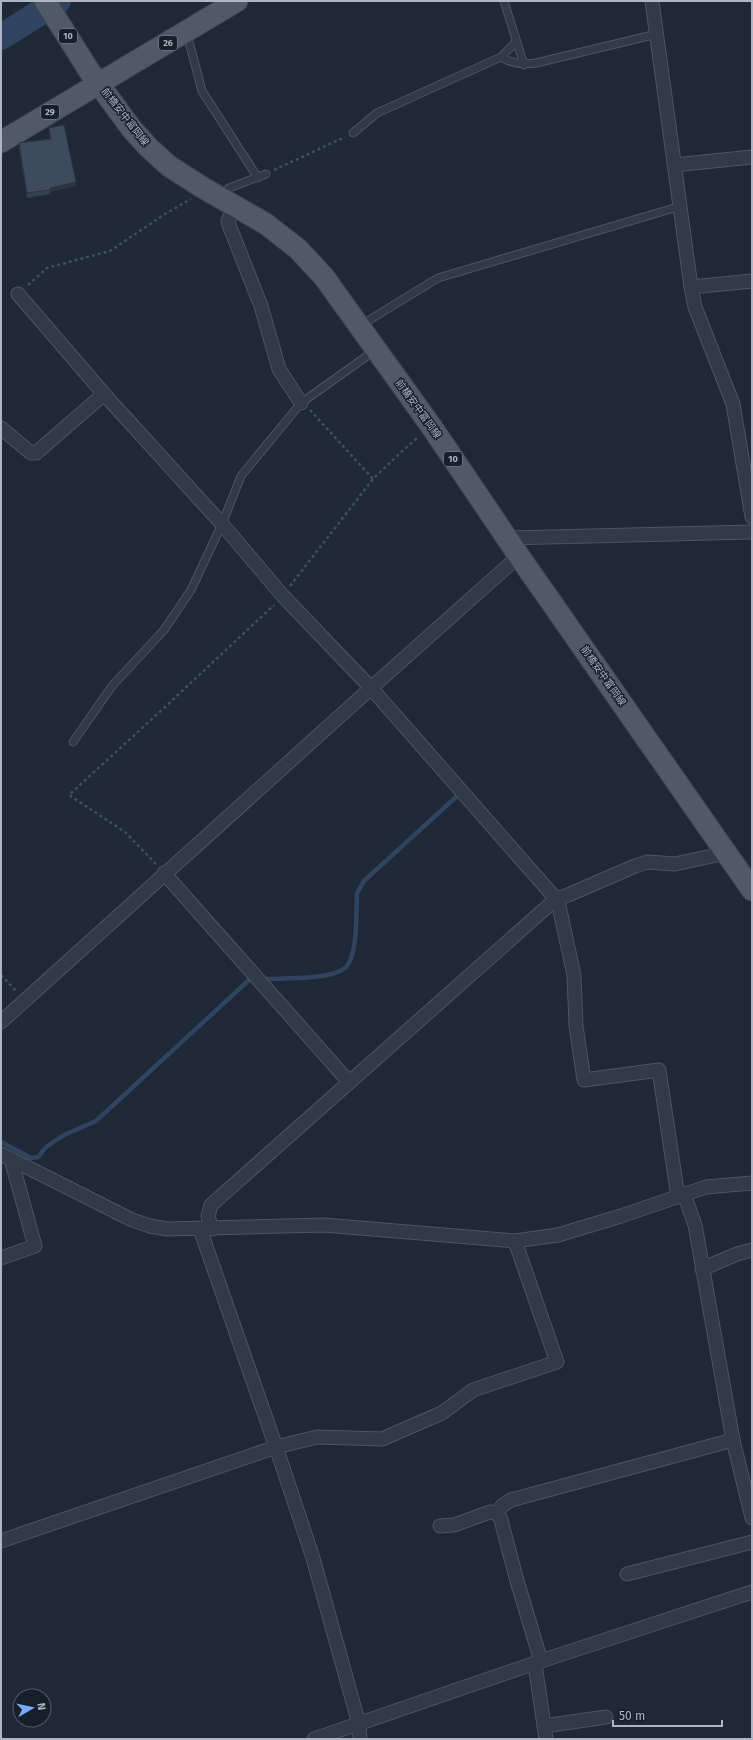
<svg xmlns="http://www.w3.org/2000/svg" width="753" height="1740" viewBox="0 0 753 1740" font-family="'Fira Sans','Noto Sans JP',sans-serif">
<rect width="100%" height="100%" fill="#1e2836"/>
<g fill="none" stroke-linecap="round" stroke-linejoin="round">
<g stroke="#30445f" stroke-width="4.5">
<path d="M 266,979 C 285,978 335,980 347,966 C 358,952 356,911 357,893 L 364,881 L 457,796"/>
<path d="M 1,1142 L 31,1158 L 38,1157 L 46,1147 L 64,1135 L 96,1121 L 249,980"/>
</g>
<path stroke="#30445f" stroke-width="26" d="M 1,37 L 58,1"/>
<g stroke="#4c5562" stroke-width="9">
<g id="service">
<path d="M 504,1 L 524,65"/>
<path d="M 187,34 L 202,91 L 258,178"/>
<path d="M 501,57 C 512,64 523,65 536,63 L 657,34"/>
<path d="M 353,133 L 377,113 L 501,57 L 516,42"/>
<path d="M 221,196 L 229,188 L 266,174"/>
<path d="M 361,325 L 438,278 L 681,206"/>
<path d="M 73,742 L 112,686 L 164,630 L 191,590 L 222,524 L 241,476 L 301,403 L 374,351"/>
</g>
</g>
<g stroke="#4c5562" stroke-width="15">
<g id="minor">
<path d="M 652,1 L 691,287 L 695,307 L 733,404 L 752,517"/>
<path d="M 674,165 L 752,157"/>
<path d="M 235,206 L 228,221 L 229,225 L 261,306 L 279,369 L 301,403"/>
<path d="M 691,287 L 752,281"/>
<path d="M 18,294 L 104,394 L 222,524 L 283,596 L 371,688 L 556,899 L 559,906 L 574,975 L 576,1026 L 584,1080 L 659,1070 L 678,1197"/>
<path d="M 1,428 L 31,453 L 36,453 L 104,394"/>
<path d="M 507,538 L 752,532"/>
<path d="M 164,873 L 349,1082"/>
<path d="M 1,1022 L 371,688 L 519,556"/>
<path d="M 1,1154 L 132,1220 L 150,1226 L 167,1229 L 324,1225 L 515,1241 L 558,1235 L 621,1216 L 706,1187 L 752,1183"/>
<path d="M 684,1194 L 695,1225 L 733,1440 L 752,1518"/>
<path d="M 200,1229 L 276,1447 L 313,1558 L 359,1724 L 360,1739"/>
<path d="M 212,1229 L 208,1216 L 211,1205 L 556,899 L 568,895 L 635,866 L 647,862 L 675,864 L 726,853"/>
<path d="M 1,1258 L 35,1246 L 11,1159"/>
<path d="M 702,1269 L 737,1254 L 752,1250"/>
<path d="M 497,1513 L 503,1505 L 511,1500 L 733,1440"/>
<path d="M 440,1526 L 454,1525 L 490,1512 L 497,1513 L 501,1520 L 517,1581 L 541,1661"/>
<path d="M 1,1541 L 276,1447 L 317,1437 L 382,1439 L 442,1413 L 473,1390 L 557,1362 L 515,1241"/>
<path d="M 627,1574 L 752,1542"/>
<path d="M 535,1664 L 546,1739"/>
<path d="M 544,1726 L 606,1717"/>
<path d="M 314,1739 L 541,1661 L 752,1592"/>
</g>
</g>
<g stroke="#3b4350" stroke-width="23">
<g id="primary">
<path d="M 45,1 L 90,72 L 131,128 L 148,147 L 169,166 L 200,186 L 266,224 L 298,249 L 324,277 L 431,426 L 519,556 L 752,890"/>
<path d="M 1,142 L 237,1"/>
</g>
</g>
<g stroke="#3d5255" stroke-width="2.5" stroke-dasharray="3 3" stroke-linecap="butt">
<path d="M 274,170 L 345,137"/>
<path d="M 28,285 L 47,268 L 110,251 L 165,214 L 191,199"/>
<path d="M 310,410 L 373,479"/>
<path d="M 290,586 L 373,479 L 397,456 L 418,437"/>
<path d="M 156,864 L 125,832 L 69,795 L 165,707 L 274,605"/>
<path d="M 1,975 L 16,991"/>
</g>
<use href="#service" stroke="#313a47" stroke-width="7"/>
<use href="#minor" stroke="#313a47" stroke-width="13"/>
<use href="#primary" stroke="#4f5967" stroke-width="21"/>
</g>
<path fill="#35404f" d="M 49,128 L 76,186 L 50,192 L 50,194 L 27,198 L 19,148 L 19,143 L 50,139 L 49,133 Z"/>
<path fill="#2b3440" d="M 76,182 L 76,186 L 50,192 L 50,188 Z"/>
<path fill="#3e4b5c" stroke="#2b3440" d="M 64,125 L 76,182 L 50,188 L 50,190 L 27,193 L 19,143 L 51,139 L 49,128 Z"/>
<g text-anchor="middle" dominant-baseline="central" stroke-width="3" stroke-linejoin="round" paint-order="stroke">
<g fill="#171f2b" stroke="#7f8896" stroke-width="1">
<rect x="59" y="29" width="18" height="14" rx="3"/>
<rect x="159" y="36" width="18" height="14" rx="3"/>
<rect x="41" y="105" width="18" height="14" rx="3"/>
<rect x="444" y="452" width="18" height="14" rx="3"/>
</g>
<g font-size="9" font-weight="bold" fill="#abb5c4">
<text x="68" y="36">10</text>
<text x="168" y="43">26</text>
<text x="50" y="112">29</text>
<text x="453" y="459">10</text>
</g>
<g font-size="10" fill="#abb5c4" stroke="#171f2b">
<text transform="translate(125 117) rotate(52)">前橋安中富岡線</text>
<text transform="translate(418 409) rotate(54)">前橋安中富岡線</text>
<text transform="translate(603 676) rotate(55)">前橋安中富岡線</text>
</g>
</g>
<rect width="753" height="1740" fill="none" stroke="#abb5c4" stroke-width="4"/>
<g transform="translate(32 1708) rotate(81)"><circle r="19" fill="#171f2b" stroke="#525b68"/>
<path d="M0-3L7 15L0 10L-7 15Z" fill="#77abfd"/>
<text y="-6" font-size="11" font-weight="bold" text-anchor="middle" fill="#abb5c4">N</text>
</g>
<path d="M613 1720v6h109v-6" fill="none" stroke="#abb5c4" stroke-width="2"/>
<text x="619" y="1720" font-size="12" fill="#abb5c4" stroke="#171f2b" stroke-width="3" paint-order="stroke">50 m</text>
</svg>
